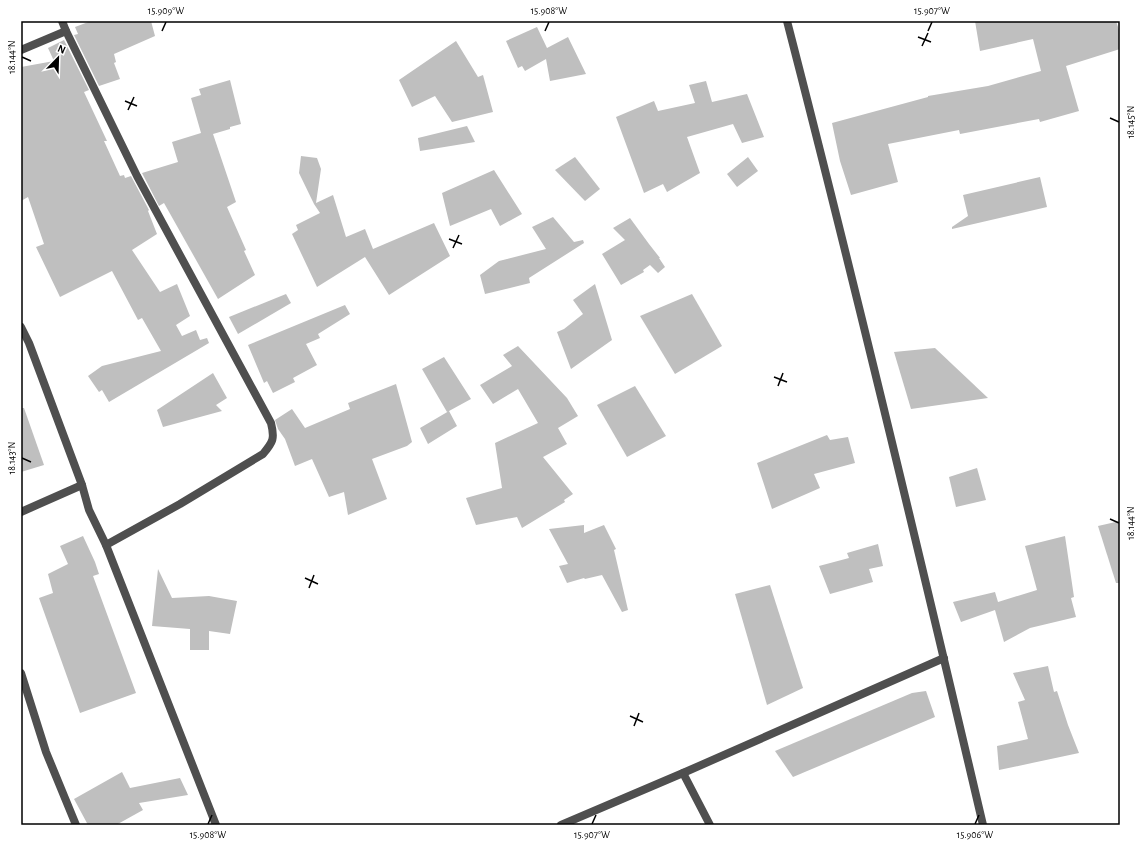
<svg xmlns="http://www.w3.org/2000/svg" width="1141" height="846" viewBox="0 0 1141 846" font-family="'Alegreya Sans',sans-serif">
<rect width="100%" height="100%" fill="#fff"/>
<g fill="#bfbfbf">
<path d="M 91,21 L 151,21 L 155,36 L 114,54 L 116,62 L 114,63 L 120,79 L 99,86 L 74,35 L 78,34 L 75,27 Z"/>
<path d="M 975,21 L 1116,21 L 1120,33 L 1120,49 L 1066,66 L 1079,111 L 1040,122 L 1039,119 L 960,134 L 959,130 L 888,144 L 898,182 L 851,195 L 840,161 L 832,123 L 928,97 L 928,96 L 988,86 L 1041,71 L 1033,39 L 980,51 Z"/>
<path d="M 537,27 L 547,48 L 568,37 L 586,74 L 550,81 L 546,59 L 525,71 L 522,66 L 518,68 L 506,41 Z"/>
<path d="M 64,40 L 89,90 L 84,92 L 107,141 L 104,141 L 120,176 L 124,175 L 125,178 L 131,176 L 149,210 L 148,211 L 157,234 L 132,250 L 160,292 L 177,284 L 190,316 L 176,325 L 182,336 L 196,330 L 200,340 L 207,338 L 209,343 L 109,402 L 102,390 L 99,392 L 88,376 L 102,366 L 161,351 L 142,318 L 138,320 L 112,271 L 60,297 L 36,247 L 44,244 L 28,197 L 21,201 L 21,67 L 54,61 L 48,48 Z"/>
<path d="M 456,41 L 478,77 L 483,75 L 493,112 L 452,122 L 435,96 L 412,107 L 399,80 Z"/>
<path d="M 230,80 L 241,124 L 230,127 L 230,129 L 213,134 L 236,202 L 227,207 L 246,250 L 244,251 L 255,275 L 218,299 L 164,203 L 159,206 L 142,173 L 178,162 L 172,142 L 201,133 L 191,98 L 201,95 L 199,89 Z"/>
<path d="M 706,81 L 712,102 L 747,94 L 764,137 L 742,143 L 733,124 L 687,137 L 700,173 L 667,192 L 663,184 L 644,193 L 616,117 L 654,101 L 658,111 L 695,103 L 689,85 Z"/>
<path d="M 467,126 L 475,142 L 420,151 L 418,138 Z"/>
<path d="M 301,156 L 317,158 L 321,169 L 316,203 L 333,195 L 346,237 L 365,229 L 373,249 L 434,223 L 450,256 L 389,295 L 365,257 L 317,287 L 292,234 L 298,230 L 296,225 L 320,213 L 314,204 L 299,173 Z"/>
<path d="M 575,157 L 600,189 L 585,201 L 555,170 Z"/>
<path d="M 748,157 L 758,171 L 737,187 L 727,174 Z"/>
<path d="M 494,170 L 522,214 L 500,226 L 491,209 L 450,226 L 442,193 Z"/>
<path d="M 1040,177 L 1047,207 L 952,229 L 952,227 L 968,216 L 963,195 Z"/>
<path d="M 553,217 L 574,242 L 583,240 L 584,243 L 529,278 L 530,283 L 485,294 L 480,275 L 499,261 L 546,249 L 532,227 Z"/>
<path d="M 630,218 L 649,244 L 660,258 L 659,258 L 665,267 L 658,273 L 650,265 L 643,270 L 644,272 L 621,285 L 602,254 L 625,240 L 613,228 Z"/>
<path d="M 595,284 L 612,340 L 571,369 L 557,332 L 564,329 L 583,314 L 573,300 Z"/>
<path d="M 286,294 L 291,303 L 238,334 L 229,317 Z"/>
<path d="M 692,294 L 722,346 L 675,374 L 640,316 Z"/>
<path d="M 345,305 L 350,314 L 318,334 L 320,338 L 306,344 L 317,365 L 293,378 L 295,382 L 273,393 L 267,381 L 264,383 L 248,345 Z"/>
<path d="M 518,346 L 567,398 L 578,416 L 558,428 L 567,444 L 543,457 L 573,494 L 564,500 L 565,502 L 522,528 L 517,517 L 476,525 L 466,498 L 502,488 L 495,443 L 538,423 L 518,389 L 493,404 L 480,385 L 512,366 L 503,355 Z"/>
<path d="M 935,348 L 988,398 L 911,409 L 894,352 Z"/>
<path d="M 444,357 L 471,399 L 449,411 L 457,426 L 428,444 L 420,428 L 449,411 L 447,412 L 422,369 Z"/>
<path d="M 213,373 L 227,398 L 216,405 L 222,411 L 163,427 L 157,410 Z"/>
<path d="M 396,384 L 412,442 L 407,446 L 372,459 L 387,499 L 348,515 L 344,492 L 329,497 L 312,459 L 295,466 L 285,439 L 278,429 L 275,420 L 292,409 L 305,428 L 350,409 L 348,403 Z"/>
<path d="M 635,386 L 666,436 L 627,457 L 597,405 Z"/>
<path d="M 21,408 L 24,408 L 44,465 L 21,472 Z"/>
<path d="M 827,435 L 830,440 L 848,437 L 855,463 L 814,474 L 820,488 L 772,509 L 757,463 Z"/>
<path d="M 977,468 L 986,500 L 956,507 L 949,477 Z"/>
<path d="M 1120,521 L 1120,583 L 1116,583 L 1098,526 Z"/>
<path d="M 584,525 L 584,533 L 604,525 L 616,549 L 614,550 L 628,610 L 622,612 L 602,575 L 585,579 L 584,578 L 567,583 L 559,566 L 568,564 L 549,529 Z"/>
<path d="M 83,536 L 95,562 L 99,574 L 93,576 L 136,693 L 80,713 L 39,598 L 53,593 L 48,574 L 68,564 L 60,546 Z"/>
<path d="M 1065,536 L 1074,597 L 1071,598 L 1076,617 L 1030,628 L 1004,642 L 995,610 L 961,622 L 953,602 L 995,592 L 998,602 L 1037,590 L 1025,546 Z"/>
<path d="M 878,544 L 883,566 L 869,569 L 873,582 L 830,594 L 819,566 L 849,558 L 847,553 Z"/>
<path d="M 158,569 L 172,598 L 209,596 L 237,601 L 230,634 L 209,631 L 209,650 L 190,650 L 190,629 L 152,626 Z"/>
<path d="M 770,585 L 803,688 L 767,705 L 735,594 Z"/>
<path d="M 1048,666 L 1054,692 L 1057,691 L 1068,725 L 1079,753 L 999,770 L 997,746 L 1028,739 L 1018,702 L 1025,700 L 1013,673 Z"/>
<path d="M 926,691 L 935,717 L 793,777 L 775,751 L 912,693 Z"/>
<path d="M 122,772 L 130,788 L 180,778 L 188,795 L 139,803 L 143,810 L 116,825 L 88,825 L 74,799 Z"/>
</g>
<g fill="none" stroke-linecap="round" stroke-linejoin="round">
<g stroke="#4f4f4f" stroke-width="8">
<path d="M 62,21 L 66,31"/>
<path d="M 787,21 C 856,288 920,556 983,825"/>
<path d="M 21,50 L 66,31 L 137,176 L 271,423 C 275,439 273,442 263,454 L 180,504 L 106,545"/>
<path d="M 21,327 L 29,343 L 82,485 L 89,510 L 106,545 L 216,825"/>
<path d="M 21,512 L 82,485"/>
<path d="M 21,673 L 46,752 L 76,825"/>
<path d="M 683,773 L 710,825"/>
<path d="M 561,825 L 683,773 L 944,658"/>
</g>
</g>
<path fill="none" stroke="#000" stroke-width="1.5" d="M 162,31 L 166,22M 545,31 L 549,22M 928,31 L 932,22M 918,37 L 931,42M 922,46 L 928,33M 22,57 L 31,61M 125,101 L 137,106M 128,110 L 134,97M 1110,118 L 1119,122M 449,239 L 462,244M 453,248 L 459,235M 774,377 L 787,382M 778,386 L 783,373M 22,458 L 31,462M 1110,519 L 1119,523M 305,578 L 318,584M 309,588 L 314,575M 630,716 L 643,722M 634,726 L 639,713M 208,824 L 212,815M 592,824 L 596,815M 975,824 L 979,815"/>
<rect width="1141" height="846" fill="none" stroke="#ffffff" stroke-width="44"/>
<g transform="translate(58 58) rotate(23)" stroke="#ffffff" stroke-width="3" paint-order="stroke">
<path d="M0-3L7 15L0 10L-7 15Z" fill="#000000"/>
<text y="-6" font-size="11" font-weight="bold" text-anchor="middle" fill="#000000">N</text>
</g>
<rect x="22" y="22" width="1097" height="802" fill="none" stroke="#000" stroke-width="1.5"/>
<g font-size="10" text-anchor="middle" fill="#000">
<text x="166" y="14">15.909°W</text>
<text x="549" y="14">15.908°W</text>
<text x="932" y="14">15.907°W</text>
<text transform="translate(11 57) rotate(-90)" y="4">18.144°N</text>
<text transform="translate(1130 122) rotate(-90)" y="4">18.145°N</text>
<text transform="translate(11 458) rotate(-90)" y="4">18.143°N</text>
<text transform="translate(1130 523) rotate(-90)" y="4">18.144°N</text>
<text x="208" y="838">15.908°W</text>
<text x="592" y="838">15.907°W</text>
<text x="975" y="838">15.906°W</text>
</g>
</svg>
